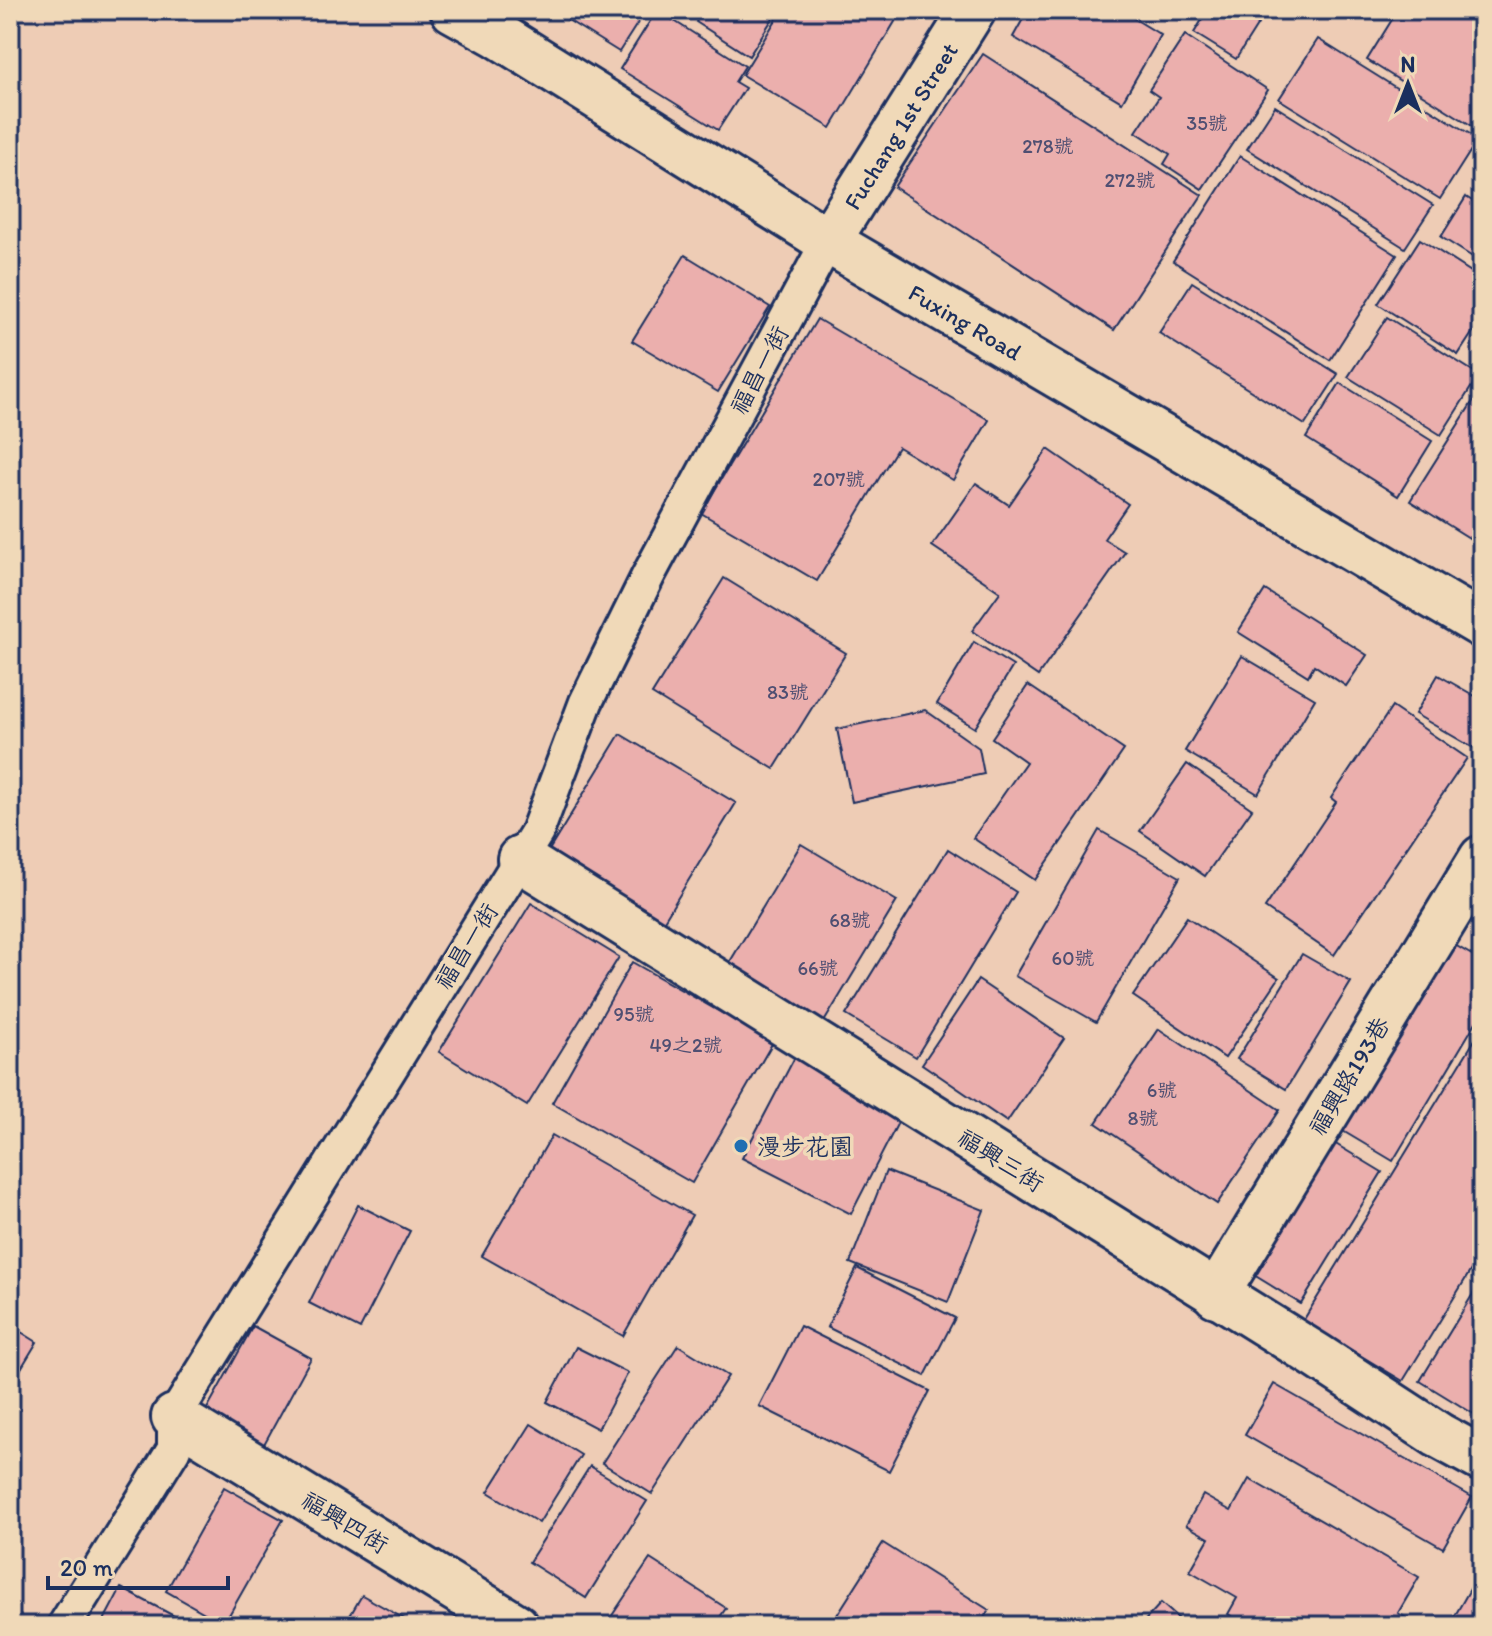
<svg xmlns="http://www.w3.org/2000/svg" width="1492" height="1636" viewBox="0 0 1492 1636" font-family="Itim,'LXGW WenKai TC',sans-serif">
<rect width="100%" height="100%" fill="#eeccb5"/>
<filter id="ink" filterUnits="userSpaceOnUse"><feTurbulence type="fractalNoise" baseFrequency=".0125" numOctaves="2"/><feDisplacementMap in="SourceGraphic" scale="16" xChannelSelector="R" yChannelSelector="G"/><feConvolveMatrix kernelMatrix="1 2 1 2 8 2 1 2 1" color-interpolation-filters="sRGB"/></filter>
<g filter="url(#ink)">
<g fill="#ebafad" stroke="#1b2f5e" stroke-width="2">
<path d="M 552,10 L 646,10 L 619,52 Z"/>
<path d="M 657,10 L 745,66 L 735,82 L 745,88 L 718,130 L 620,69 Z"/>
<path d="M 703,10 L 778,10 L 749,56 L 696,22 Z"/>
<path d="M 782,10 L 902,10 L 831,128 L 742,75 Z"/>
<path d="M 1028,10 L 1120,10 L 1161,35 L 1122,102 L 1013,37 Z"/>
<path d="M 1208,10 L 1267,10 L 1236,59 L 1194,33 Z"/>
<path d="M 1398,10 L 1463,10 L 1482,22 L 1482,132 L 1367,60 Z"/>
<path d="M 1185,35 L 1268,90 L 1202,189 L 1164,164 L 1170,154 L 1136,132 L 1159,97 L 1149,90 Z"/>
<path d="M 1318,39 L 1478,139 L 1440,199 L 1279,99 Z"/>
<path d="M 983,54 L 1202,195 L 1114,330 L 894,187 Z"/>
<path d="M 1275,106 L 1433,205 L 1405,248 L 1247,149 Z"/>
<path d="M 1240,156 L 1397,255 L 1330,360 L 1173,261 Z"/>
<path d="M 1466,197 L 1482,207 L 1482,263 L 1441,237 Z"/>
<path d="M 1420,239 L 1482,279 L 1482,318 L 1458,355 L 1378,304 Z"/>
<path d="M 685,255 L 770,307 L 718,392 L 632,341 Z"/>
<path d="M 1192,282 L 1338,374 L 1305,425 L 1159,333 Z"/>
<path d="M 1387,317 L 1479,375 L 1441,435 L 1348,377 Z"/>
<path d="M 817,319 L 989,420 L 953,480 L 898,447 L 817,581 L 701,513 Z"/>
<path d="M 1340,383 L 1432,441 L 1398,496 L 1306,438 Z"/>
<path d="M 1482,387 L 1482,546 L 1410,501 Z"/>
<path d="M 1048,449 L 1128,504 L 1104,539 L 1125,552 L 1038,676 L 972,631 L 1000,592 L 932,546 L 976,483 L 1009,505 Z"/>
<path d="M 724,578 L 846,653 L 774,769 L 652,694 Z"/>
<path d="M 1265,590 L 1367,655 L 1346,686 L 1314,665 L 1308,676 L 1238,632 Z"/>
<path d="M 974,642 L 1013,666 L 975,728 L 937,704 Z"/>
<path d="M 1242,656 L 1315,699 L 1258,794 L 1185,751 Z"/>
<path d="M 1438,675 L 1482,700 L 1482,753 L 1415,714 Z"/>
<path d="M 1028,685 L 1124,750 L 1035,880 L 973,838 L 1026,762 L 992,738 Z"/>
<path d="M 1392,707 L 1467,758 L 1334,955 L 1265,908 L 1336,802 L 1331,798 Z"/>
<path d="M 925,710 L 979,748 L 984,774 L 852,802 L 837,729 Z"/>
<path d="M 620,734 L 736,803 L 663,922 L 548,852 Z"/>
<path d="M 1187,764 L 1252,809 L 1205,876 L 1140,831 Z"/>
<path d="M 1099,830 L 1180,877 L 1096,1022 L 1015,976 Z"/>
<path d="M 801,844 L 897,901 L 824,1022 L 728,965 Z"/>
<path d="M 948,849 L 1016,892 L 916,1057 L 846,1015 Z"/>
<path d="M 531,903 L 619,957 L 527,1106 L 439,1052 Z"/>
<path d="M 1187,917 L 1279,978 L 1225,1058 L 1133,996 Z"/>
<path d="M 1443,938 L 1482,961 L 1482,1012 L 1393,1161 L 1331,1124 Z"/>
<path d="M 1302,954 L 1351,982 L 1286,1089 L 1237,1059 Z"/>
<path d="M 632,962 L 773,1042 L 692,1183 L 552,1103 Z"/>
<path d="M 978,980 L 1064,1038 L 1007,1122 L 922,1064 Z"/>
<path d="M 1482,1028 L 1482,1252 L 1403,1381 L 1303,1321 Z"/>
<path d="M 1159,1029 L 1280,1110 L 1217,1204 L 1096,1123 Z"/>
<path d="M 798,1051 L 906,1107 L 851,1214 L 742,1158 Z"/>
<path d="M 552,1135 L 692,1215 L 623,1336 L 482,1256 Z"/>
<path d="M 1329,1140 L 1382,1172 L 1301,1304 L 1249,1272 Z"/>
<path d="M 886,1171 L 984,1210 L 948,1302 L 850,1263 Z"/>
<path d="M 358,1205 L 410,1231 L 360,1329 L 309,1303 Z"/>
<path d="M 857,1268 L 955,1318 L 925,1376 L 827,1327 Z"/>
<path d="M 1482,1279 L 1482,1419 L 1420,1381 Z"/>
<path d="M 10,1325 L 37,1342 L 14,1380 L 10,1378 Z"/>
<path d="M 253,1326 L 311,1358 L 262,1448 L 203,1416 Z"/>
<path d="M 800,1326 L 930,1391 L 889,1471 L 759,1406 Z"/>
<path d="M 678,1345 L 728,1376 L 652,1494 L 602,1463 Z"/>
<path d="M 576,1347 L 628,1373 L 598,1429 L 547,1402 Z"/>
<path d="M 1274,1384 L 1472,1497 L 1443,1548 L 1245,1435 Z"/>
<path d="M 531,1424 L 581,1455 L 539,1523 L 488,1492 Z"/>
<path d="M 590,1466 L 647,1501 L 586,1598 L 529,1562 Z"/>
<path d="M 1249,1479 L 1419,1577 L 1398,1613 L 1420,1626 L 1249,1626 L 1228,1614 L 1237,1598 L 1190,1571 L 1209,1538 L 1186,1525 L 1203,1495 L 1231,1511 Z"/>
<path d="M 224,1487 L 283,1520 L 224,1624 L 166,1591 Z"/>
<path d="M 883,1543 L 989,1610 L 979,1626 L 830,1626 Z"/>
<path d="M 650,1559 L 726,1608 L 714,1626 L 605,1626 Z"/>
<path d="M 1482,1568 L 1482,1626 L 1449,1626 Z"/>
<path d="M 121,1588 L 193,1626 L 101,1626 Z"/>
<path d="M 362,1595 L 417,1626 L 344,1626 Z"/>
<path d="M 1161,1603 L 1187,1626 L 1140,1626 Z"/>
</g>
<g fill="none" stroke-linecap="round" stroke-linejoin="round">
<g stroke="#1b2f5e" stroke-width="38">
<path id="lane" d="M 64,1626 L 174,1449 L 174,1417 L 537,832 L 586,702 L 648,576 L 828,241"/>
</g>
<g stroke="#1b2f5e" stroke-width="50">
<g id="street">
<path id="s1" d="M 828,241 L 973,10"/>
<path d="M 520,859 L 1317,1356 L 1438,1435 L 1482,1459"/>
<path d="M 1216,1295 L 1482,858"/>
<path d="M 174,1417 L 516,1626"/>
</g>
</g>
<g stroke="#1b2f5e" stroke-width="50">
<g id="secondary">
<path id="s2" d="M 453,10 L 498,35 L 828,241 L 1482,625"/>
</g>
</g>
<use href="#lane" stroke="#f0d9b8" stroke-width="32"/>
<use href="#street" stroke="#f0d9b8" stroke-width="44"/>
<use href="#secondary" stroke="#f0d9b8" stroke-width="44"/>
</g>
</g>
<circle fill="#1f6fb2" stroke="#f0d9b8" stroke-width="3" cx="741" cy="1146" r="8"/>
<g text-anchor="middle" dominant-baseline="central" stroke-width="7" stroke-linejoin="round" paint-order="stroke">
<g font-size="20" fill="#4f4f72">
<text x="1207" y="123">35號</text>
<text x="1048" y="146">278號</text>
<text x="1130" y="180">272號</text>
<text x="839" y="479">207號</text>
<text x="788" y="692">83號</text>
<text x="850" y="920">68號</text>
<text x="1073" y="958">60號</text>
<text x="818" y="968">66號</text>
<text x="634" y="1014">95號</text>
<text x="686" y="1045">49之2號</text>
<text x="1162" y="1090">6號</text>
<text x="1143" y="1118">8號</text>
</g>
<g font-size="24" fill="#1b2f5e" stroke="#f0d9b8">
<text stroke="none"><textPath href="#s1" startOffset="136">Fuchang 1st Street</textPath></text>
<text stroke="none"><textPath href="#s2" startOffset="600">Fuxing Road</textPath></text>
<text transform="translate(759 370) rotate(-62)">福昌一街</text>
<text transform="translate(466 946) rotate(-58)">福昌一街</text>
<text transform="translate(1349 1076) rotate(-59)">福興路193巷</text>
<text transform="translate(1001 1160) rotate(32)">福興三街</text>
<text transform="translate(345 1522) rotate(31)">福興四街</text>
</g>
<g font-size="24" fill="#1b2f5e" stroke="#f0d9b8" text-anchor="start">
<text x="757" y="1146">漫步花園</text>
</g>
</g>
<rect width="1492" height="1636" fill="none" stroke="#f0d9b8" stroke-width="40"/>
<rect x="20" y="20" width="1452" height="1596" fill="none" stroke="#1b2f5e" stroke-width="3" filter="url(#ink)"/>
<g transform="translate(1408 84)" stroke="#f0d9b8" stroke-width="6" paint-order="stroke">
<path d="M0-6L14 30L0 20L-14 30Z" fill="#1b2f5e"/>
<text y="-12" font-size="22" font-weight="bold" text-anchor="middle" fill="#1b2f5e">N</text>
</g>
<path d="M48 1576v12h180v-12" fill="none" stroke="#1b2f5e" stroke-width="4"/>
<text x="60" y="1576" font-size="24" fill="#1b2f5e" stroke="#f0d9b8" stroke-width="6" paint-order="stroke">20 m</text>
</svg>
